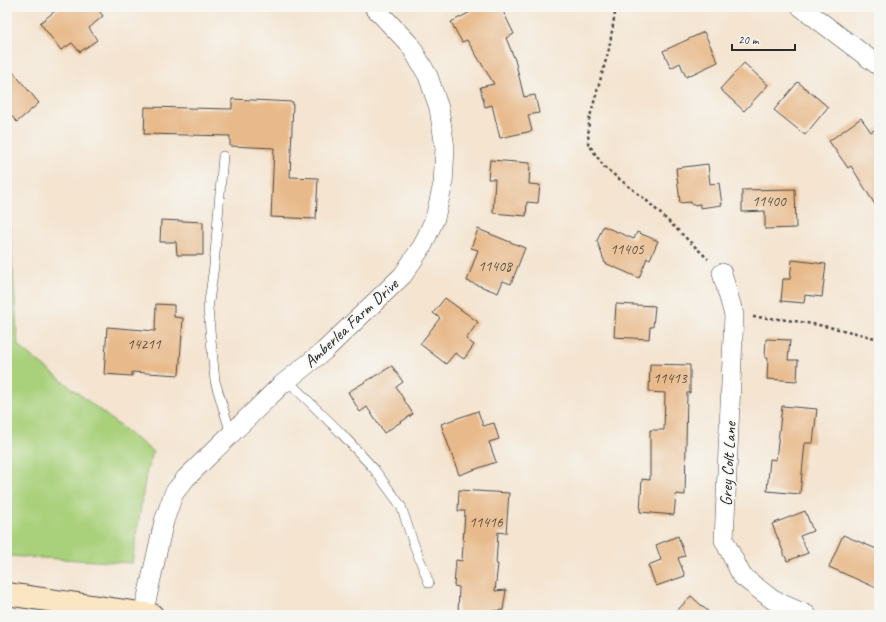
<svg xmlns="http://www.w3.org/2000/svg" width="886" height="622" viewBox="0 0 886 622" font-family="Caveat,sans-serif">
<rect width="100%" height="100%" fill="#f6f6f2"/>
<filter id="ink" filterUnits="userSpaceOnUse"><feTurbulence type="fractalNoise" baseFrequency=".025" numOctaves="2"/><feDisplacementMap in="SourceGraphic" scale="8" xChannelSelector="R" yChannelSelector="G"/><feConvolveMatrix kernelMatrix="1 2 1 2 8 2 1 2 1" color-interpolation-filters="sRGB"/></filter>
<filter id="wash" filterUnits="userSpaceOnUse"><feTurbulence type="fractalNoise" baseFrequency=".012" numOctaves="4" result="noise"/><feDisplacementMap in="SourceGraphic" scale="16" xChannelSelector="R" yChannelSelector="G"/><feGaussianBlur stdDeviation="0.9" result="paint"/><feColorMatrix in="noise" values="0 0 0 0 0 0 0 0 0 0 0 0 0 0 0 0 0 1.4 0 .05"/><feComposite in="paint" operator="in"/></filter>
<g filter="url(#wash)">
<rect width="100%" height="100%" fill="#f4e4d0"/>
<path fill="#a9d07a" stroke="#6a7e52" d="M 7,188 L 18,346 L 153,452 L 146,474 L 132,563 L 7,556 Z"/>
<g id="blocks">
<g fill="#e8ba8b">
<path d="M 60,7 L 96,7 L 103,16 L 89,28 L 97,40 L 80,52 L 72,43 L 61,50 L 40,23 Z"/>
<path d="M 480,7 L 501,7 L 514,34 L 506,38 L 515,60 L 524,97 L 535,95 L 539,113 L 528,115 L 532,131 L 500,138 L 492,105 L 485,107 L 480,87 L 494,84 L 467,40 L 462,42 L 451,22 Z"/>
<path d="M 704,32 L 718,62 L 686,77 L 680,63 L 671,68 L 663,51 Z"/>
<path d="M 744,63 L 768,85 L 744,111 L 720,89 Z"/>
<path d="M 7,65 L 39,103 L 17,122 L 7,111 Z"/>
<path d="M 798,82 L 828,107 L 805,135 L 774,110 Z"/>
<path d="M 232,99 L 293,102 L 290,177 L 318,178 L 316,219 L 271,217 L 274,148 L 230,146 L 230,136 L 144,134 L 145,107 L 232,109 Z"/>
<path d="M 861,118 L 871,132 L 879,127 L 879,211 L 851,166 L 848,168 L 829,141 Z"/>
<path d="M 490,160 L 530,163 L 529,184 L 540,185 L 538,203 L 527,202 L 526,216 L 493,213 L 495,179 L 488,179 Z"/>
<path d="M 708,164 L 710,184 L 719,183 L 722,205 L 700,208 L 700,204 L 692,205 L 691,202 L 680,203 L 676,168 Z"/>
<path d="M 795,189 L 796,228 L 765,229 L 765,211 L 742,212 L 742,190 Z"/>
<path d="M 161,220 L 203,222 L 203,255 L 177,255 L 176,242 L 160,242 Z"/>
<path d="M 603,226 L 634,239 L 637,232 L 658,241 L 650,259 L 647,258 L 639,278 L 605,263 L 597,241 Z"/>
<path d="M 478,229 L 525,248 L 511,284 L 503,281 L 498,293 L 467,281 L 478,250 L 471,248 Z"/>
<path d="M 792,260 L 826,264 L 822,297 L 805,295 L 804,303 L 781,301 L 783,279 L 790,279 Z"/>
<path d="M 445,298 L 478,322 L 466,339 L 474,345 L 464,359 L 455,353 L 446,364 L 420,344 L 440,318 L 433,313 Z"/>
<path d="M 156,304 L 174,305 L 174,317 L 183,318 L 179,375 L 132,372 L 132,376 L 104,374 L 107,327 L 155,331 Z"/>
<path d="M 616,304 L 655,306 L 653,327 L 650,327 L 649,339 L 614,337 Z"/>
<path d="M 766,339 L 790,340 L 788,360 L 798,360 L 797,381 L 767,379 L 768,358 L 765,358 Z"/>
<path d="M 650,364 L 690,365 L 690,393 L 687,393 L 685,495 L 676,494 L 674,515 L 640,512 L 642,479 L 650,480 L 650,430 L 664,430 L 665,393 L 649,392 Z"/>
<path d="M 392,366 L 403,382 L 396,387 L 413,414 L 384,433 L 367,407 L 360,412 L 348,392 Z"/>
<path d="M 782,406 L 817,409 L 813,443 L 805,443 L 800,494 L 767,491 L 770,459 L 776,460 Z"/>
<path d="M 478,411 L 483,426 L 494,423 L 499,439 L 489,442 L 496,462 L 459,475 L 441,424 Z"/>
<path d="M 459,490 L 509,493 L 506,533 L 498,532 L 496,564 L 498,564 L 495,591 L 506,590 L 503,610 L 492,611 L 492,615 L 458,615 L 459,587 L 454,586 L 456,560 L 462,561 L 465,511 L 458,511 Z"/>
<path d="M 805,511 L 813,531 L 800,536 L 808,553 L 787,561 L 772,524 Z"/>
<path d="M 843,535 L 879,550 L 879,589 L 829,567 Z"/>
<path d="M 678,536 L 685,556 L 678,558 L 685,576 L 656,586 L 648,565 L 661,560 L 656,545 Z"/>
<path d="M 691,596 L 712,615 L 673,615 Z"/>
</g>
</g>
</g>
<g filter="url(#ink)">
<use href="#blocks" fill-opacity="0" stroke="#494744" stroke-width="1"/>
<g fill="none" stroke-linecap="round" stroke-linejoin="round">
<g stroke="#494744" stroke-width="10">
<g id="lane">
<path d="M 223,156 L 214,266 L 208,309 L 215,381 L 231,434"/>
<path d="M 287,380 L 341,433 L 374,469 L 401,506 L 413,542 L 429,583"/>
</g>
</g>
<g stroke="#494744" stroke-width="20">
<g id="street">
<path d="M 801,7 L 879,66"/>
<path d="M 722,273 L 734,315 L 724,540 L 742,576 L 773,600 L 807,615"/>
<path d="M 143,615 L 164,521 L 174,493 L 186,478 L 280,386 L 324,351 L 403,275 L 423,245 L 435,218 L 443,184 L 445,148 L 439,108 L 428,76 L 410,45 L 374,7"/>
</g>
</g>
<g stroke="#494744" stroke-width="24">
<path id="secondary" d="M 7,594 L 152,615"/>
</g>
<g stroke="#494744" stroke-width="2.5" stroke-dasharray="3 3" stroke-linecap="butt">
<path d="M 616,7 L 609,49 L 589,120 L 588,143 L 604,167 L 645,199 L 708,259"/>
<path d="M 753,317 C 795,319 838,328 879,339"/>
</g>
<use href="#lane" stroke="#fff" stroke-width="9"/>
<use href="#street" stroke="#fff" stroke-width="19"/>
<use href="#secondary" stroke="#fbe6c4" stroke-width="22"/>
</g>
</g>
<g text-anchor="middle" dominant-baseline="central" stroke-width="3" stroke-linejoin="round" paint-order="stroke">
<g font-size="15" fill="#5a4f43">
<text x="769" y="201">11400</text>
<text x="627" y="249">11405</text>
<text x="495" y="266">11408</text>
<text x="144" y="344">14211</text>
<text x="670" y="378">11413</text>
<text x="486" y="522">11416</text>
</g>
<g font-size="17" fill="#2b2b2b" stroke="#f6f6f2">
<text transform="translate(351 323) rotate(-43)">Amberlea Farm Drive</text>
<text transform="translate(728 464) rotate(-87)">Grey Colt Lane</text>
</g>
</g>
<rect width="886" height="622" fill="none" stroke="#f6f6f2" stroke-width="24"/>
<path d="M732 44v6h63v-6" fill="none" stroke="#2b2b2b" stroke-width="2"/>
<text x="738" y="44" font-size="12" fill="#2b2b2b" stroke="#f6f6f2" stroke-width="3" paint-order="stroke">20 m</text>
</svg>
